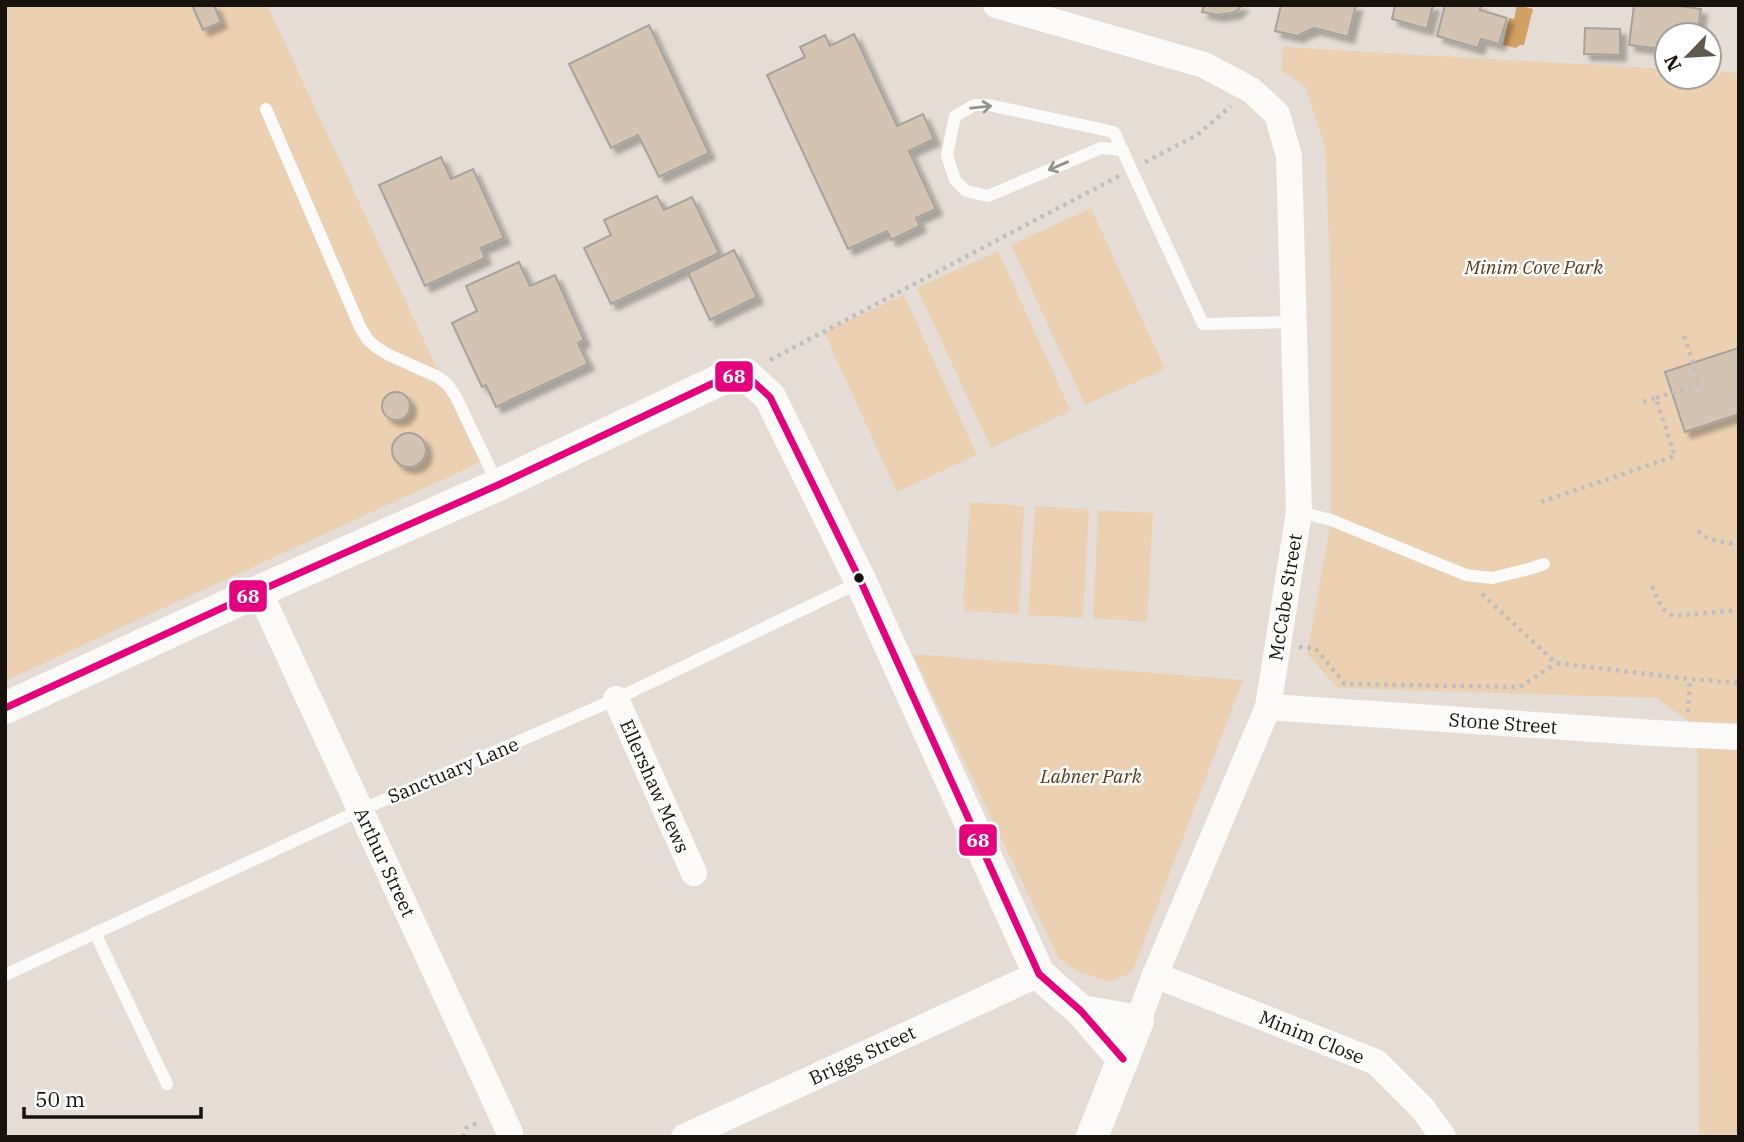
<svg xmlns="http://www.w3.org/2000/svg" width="1744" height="1142" viewBox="0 0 1744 1142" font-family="'IBM Plex Serif',serif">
<defs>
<filter id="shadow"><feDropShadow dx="6" dy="6" stdDeviation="2" flood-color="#0004"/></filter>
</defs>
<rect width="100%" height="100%" fill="#e5ddd5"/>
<g fill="#ecd0b2">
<path d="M 5,5 L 267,5 L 481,462 L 5,681 Z"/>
<path d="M 1283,47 L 1667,69 L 1667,77 L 1709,77 L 1709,71 L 1739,73 L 1739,1137 L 1699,1137 L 1697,735 L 1687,720 L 1656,698 L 1338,688 L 1307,654 L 1331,520 L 1331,293 L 1325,146 L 1305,86 L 1281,71 Z"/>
<path d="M 1091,208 L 1165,369 L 1085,405 L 1011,245 Z"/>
<path d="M 998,251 L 1071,411 L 991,448 L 917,288 Z"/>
<path d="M 904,295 L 977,455 L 897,492 L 824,332 Z"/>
<path d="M 970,502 L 1024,506 L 1019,614 L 964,611 L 964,604 L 963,604 Z"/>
<path d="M 1035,506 L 1089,509 L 1083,618 L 1028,615 Z"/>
<path d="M 1098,510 L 1153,513 L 1147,622 L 1093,618 Z"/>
<path d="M 913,654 L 1243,680 L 1132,973 L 1109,982 L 1077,971 L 1059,959 Z"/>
</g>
<path fill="#d1a063" d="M 1517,5 L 1533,9 L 1524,45 L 1520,45 L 1516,48 L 1503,45 L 1509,18 L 1514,19 Z"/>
<g fill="#d3c3b0" stroke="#a8a29c" stroke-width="2" filter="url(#shadow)">
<path d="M 192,5 L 214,5 L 221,22 L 203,30 Z"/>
<path d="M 1204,5 L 1242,5 L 1237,11 L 1232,13 L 1217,15 L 1202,12 Z"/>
<path d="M 1281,5 L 1356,5 L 1348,37 L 1314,28 L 1297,36 L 1275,31 Z"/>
<path d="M 1395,5 L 1433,5 L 1427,29 L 1392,19 Z"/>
<path d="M 1445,5 L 1481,5 L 1480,10 L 1507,18 L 1499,44 L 1481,39 L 1478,48 L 1437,36 Z"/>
<path d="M 1634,5 L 1673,5 L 1701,9 L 1697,35 L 1667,35 L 1667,50 L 1629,45 Z"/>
<path d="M 649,25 L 709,153 L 659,177 L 638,135 L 611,148 L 569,64 Z"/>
<path d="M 1585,28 L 1620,29 L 1620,55 L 1584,54 Z"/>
<path d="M 854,34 L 897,126 L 923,114 L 934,139 L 909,151 L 936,209 L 916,218 L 920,226 L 891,240 L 887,231 L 848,249 L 767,75 L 805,57 L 800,47 L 825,35 L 830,46 Z"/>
<path d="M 441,157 L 451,179 L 473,169 L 504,238 L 481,248 L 485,258 L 425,286 L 379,185 Z"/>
<path d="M 657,196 L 664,210 L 692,197 L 719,253 L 611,304 L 584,248 L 611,235 L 604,220 Z"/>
<path d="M 734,250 L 757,297 L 710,320 L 688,273 Z"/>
<path d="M 519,262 L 530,286 L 555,275 L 584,340 L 578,343 L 588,364 L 496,407 L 486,385 L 482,387 L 452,323 L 477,311 L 466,286 Z"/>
<path d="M 1738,348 L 1739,414 L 1685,432 L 1665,372 Z"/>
<circle cx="396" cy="406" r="14"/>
<circle cx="409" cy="450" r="17"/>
</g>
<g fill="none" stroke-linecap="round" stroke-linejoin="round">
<g stroke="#c1bfbd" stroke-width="4.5" stroke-dasharray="3.5 5" stroke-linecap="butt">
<path d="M 1145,162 L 1197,135 L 1231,106"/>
<path d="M 770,360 L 1119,176"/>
<path d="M 1656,398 L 1700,384 L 1684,336"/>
<path d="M 1541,502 L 1675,456 L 1656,398 L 1640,403"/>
<path d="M 1698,531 L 1709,539 L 1739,545"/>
<path d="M 1652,586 C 1658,599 1660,611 1674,616 L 1739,610"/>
<path d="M 1482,594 L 1556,663 L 1690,679 L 1739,683"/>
<path d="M 1299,647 L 1315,648 L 1345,684 L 1520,687 L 1556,663"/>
<path d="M 1688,712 L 1690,679"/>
<path d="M 463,1137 L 466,1128 L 480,1122"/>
</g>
<g stroke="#fbfaf9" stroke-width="12">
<path d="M 266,109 L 360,327 L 368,340 L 376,347 L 389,355 L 438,377 L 448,385 L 456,397 L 498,485"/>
<path d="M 1123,150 L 1101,148 L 988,196 L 966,191 L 955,180 L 947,155 L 955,116 L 975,105 L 989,105 L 1114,132 L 1131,169 L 1203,324 L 1294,322"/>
<path d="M 1299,512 L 1331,520 L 1466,575 L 1492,578 L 1529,569 L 1544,564"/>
<path d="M 95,933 L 167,1084"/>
<path d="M 5,975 L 361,810 L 616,699 L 860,582"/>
</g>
<g stroke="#fbfaf9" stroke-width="26">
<path d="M 996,5 L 1204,65 L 1251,90 L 1277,114 L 1289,156 L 1299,512 L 1268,707 L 1155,975 L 1138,1021"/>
<path d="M 259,591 L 510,1133"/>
<path d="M 616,699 L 694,873"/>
<path d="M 1268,707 L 1654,733 L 1739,737"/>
<path d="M 1155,975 L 1376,1062 L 1423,1109 L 1443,1137"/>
<path d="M 684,1137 L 1039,974"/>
</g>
<g stroke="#fbfaf9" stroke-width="32">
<path d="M 5,708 L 259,591 L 498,485 L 722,379 L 745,374 L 770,397 L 861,582 L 1039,974 L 1081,1011 L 1123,1059"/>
<path d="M 1081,1011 L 1138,1021 L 1092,1137"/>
</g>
<g stroke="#fff" stroke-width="12">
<path id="bus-1" d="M 5,708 L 259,591 L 498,485 L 722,379 L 745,374 L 770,397 L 861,582 L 1039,974 L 1081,1011 L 1123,1059"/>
</g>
<use href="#bus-1" stroke="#e5007d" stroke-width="7"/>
</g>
<defs><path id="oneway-shaft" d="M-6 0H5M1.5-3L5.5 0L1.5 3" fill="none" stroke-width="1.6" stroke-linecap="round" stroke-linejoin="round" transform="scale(1.75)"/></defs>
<g stroke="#94928e">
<use href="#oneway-shaft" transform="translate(981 107) rotate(-6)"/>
<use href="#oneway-shaft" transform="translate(1058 166) rotate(157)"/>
</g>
<circle fill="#17120c" stroke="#fff" stroke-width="2.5" cx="859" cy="578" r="6"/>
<g text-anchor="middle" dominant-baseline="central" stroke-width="5" stroke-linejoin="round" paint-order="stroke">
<g font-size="19" font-style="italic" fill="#563a18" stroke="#fff">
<text x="1534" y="267">Minim Cove Park</text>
<text x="1091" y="776">Labner Park</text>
</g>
<g font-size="19" fill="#17120c" stroke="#fff">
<text transform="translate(1285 597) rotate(-81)">McCabe Street</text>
<text transform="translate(1503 723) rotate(4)">Stone Street</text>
<text transform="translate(453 770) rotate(-23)">Sanctuary Lane</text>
<text transform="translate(655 786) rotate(66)">Ellershaw Mews</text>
<text transform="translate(385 862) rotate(65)">Arthur Street</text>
<text transform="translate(1312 1037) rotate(22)">Minim Close</text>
<text transform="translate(862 1055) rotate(-25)">Briggs Street</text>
</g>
</g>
<g stroke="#fff" stroke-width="2.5">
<rect x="714" y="360" width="40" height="33" rx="7" fill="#e5007d"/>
<rect x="228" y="579" width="40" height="34" rx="7" fill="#e5007d"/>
<rect x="958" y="823" width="40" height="34" rx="7" fill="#e5007d"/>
</g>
<g font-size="19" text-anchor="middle" font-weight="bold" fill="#fff">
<text x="734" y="383">68</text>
<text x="248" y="603">68</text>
<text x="978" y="847">68</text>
</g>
<rect width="1744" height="1142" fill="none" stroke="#17120c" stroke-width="14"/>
<g transform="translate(1688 56) rotate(245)"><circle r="33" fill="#ffffff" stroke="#a2a09e" stroke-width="2"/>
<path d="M0-5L12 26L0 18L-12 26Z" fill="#5f5952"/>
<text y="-10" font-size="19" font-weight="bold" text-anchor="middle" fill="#17120c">N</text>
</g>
<path d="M24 1107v10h177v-10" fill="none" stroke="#17120c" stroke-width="3.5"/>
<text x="35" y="1107" font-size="21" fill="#17120c" stroke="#ffffff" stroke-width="5" paint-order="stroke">50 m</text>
</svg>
